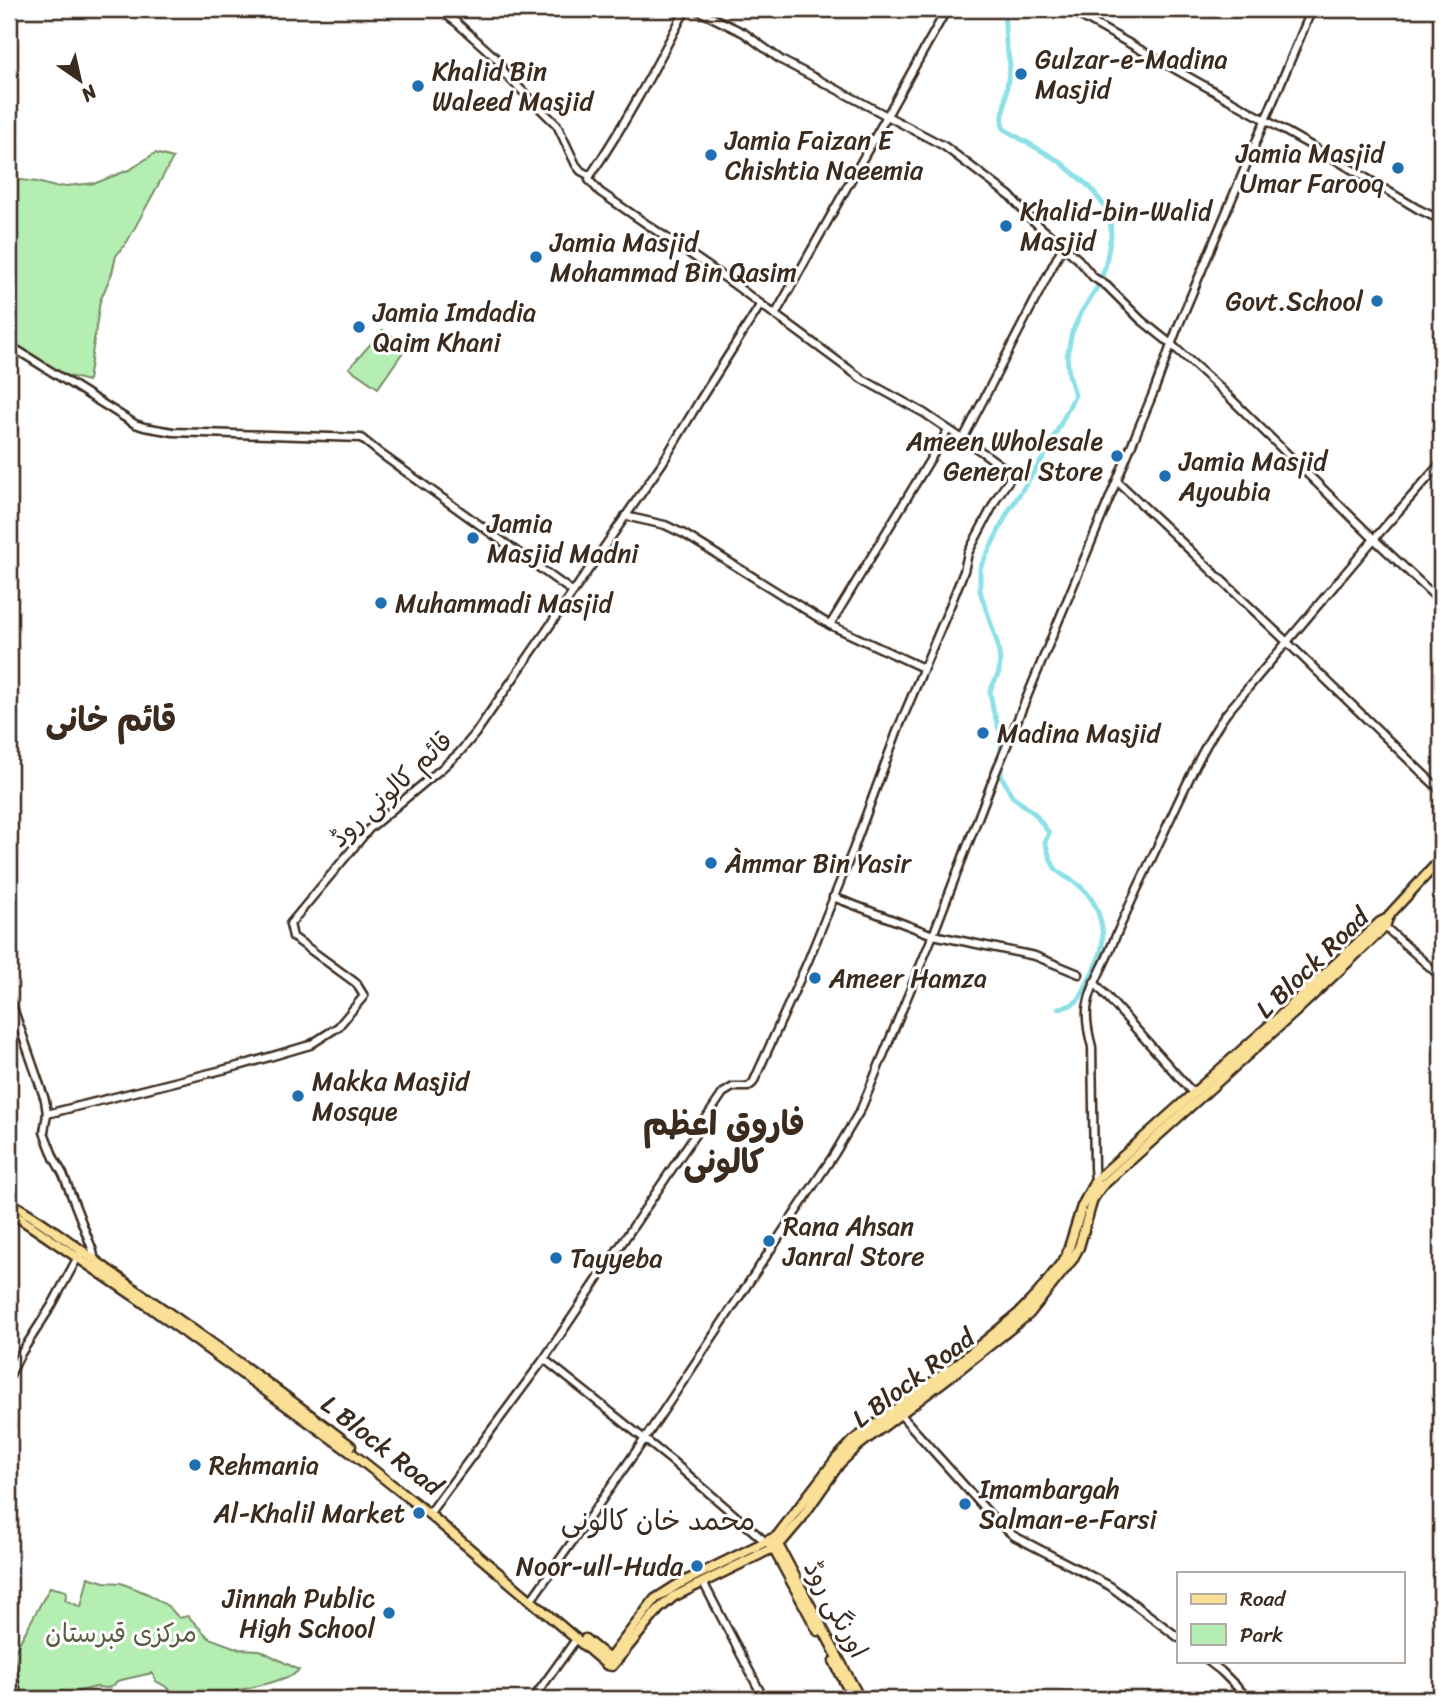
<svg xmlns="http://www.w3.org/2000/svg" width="1450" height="1708" viewBox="0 0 1450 1708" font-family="Sriracha,'Playpen Sans Arabic',sans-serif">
<rect width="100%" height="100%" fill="#fff"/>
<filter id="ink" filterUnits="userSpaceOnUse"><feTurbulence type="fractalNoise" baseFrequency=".0143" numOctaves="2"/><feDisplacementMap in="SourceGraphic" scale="14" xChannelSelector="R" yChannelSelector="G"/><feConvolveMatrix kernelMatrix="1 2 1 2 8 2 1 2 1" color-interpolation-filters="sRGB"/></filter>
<g filter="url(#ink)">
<g fill="#b4eeb2" stroke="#788c68" stroke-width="2">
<path d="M 155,153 L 173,158 L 127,242 L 116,256 L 112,273 L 100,301 L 88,381 L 65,375 L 47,366 L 9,341 L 9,182 L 13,179 L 37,182 L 55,187 L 96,183 L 131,169 Z"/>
<path d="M 383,330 L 407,346 L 378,388 L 349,368 Z"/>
<path d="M 88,1577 L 104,1582 L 121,1583 L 148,1594 L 169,1607 L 179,1618 L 188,1616 L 209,1638 L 239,1649 L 260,1650 L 299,1670 L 293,1675 L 270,1683 L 201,1699 L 187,1699 L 156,1681 L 152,1673 L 117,1681 L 114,1685 L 108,1688 L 96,1687 L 50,1699 L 23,1699 L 20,1694 L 12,1656 L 50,1587 L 66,1591 L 67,1593 L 65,1600 L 81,1607 Z"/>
</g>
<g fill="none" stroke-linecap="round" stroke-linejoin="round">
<path stroke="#8ee0e7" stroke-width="5" d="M 1004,9 L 1006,43 L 1010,65 L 1002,123 L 1004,129 L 1059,161 L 1091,188 L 1110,214 L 1111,236 L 1105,268 L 1098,286 L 1081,313 L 1072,332 L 1067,356 L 1069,375 L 1075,395 L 1045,455 L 1008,512 L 980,568 L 980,591 L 997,642 L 1000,660 L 999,672 L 990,691 L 993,710 L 1001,735 L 1001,775 L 1012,796 L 1035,814 L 1049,833 L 1045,842 C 1048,851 1050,861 1055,868 C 1061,876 1074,880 1081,887 C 1097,900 1105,927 1102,946 C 1101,959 1093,970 1088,982 C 1080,998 1079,1006 1058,1008"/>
<g stroke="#3b2a1e" stroke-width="11">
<g id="minor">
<path d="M 438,9 L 456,22 L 497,59 L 506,75 L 557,125 L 576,165 L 581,171 L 590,176"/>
<path d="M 695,9 L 744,33 L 781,60 L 944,146 L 1010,196 L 1031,219 L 1078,259 L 1093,277 L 1107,286 L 1141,320 L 1171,344 L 1220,388 L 1374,539 L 1441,602"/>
<path d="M 1068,9 L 1331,157 L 1418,209 L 1441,220"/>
<path d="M 775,315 L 947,9"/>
<path d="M 9,345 L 135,424 L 144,427 L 173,432 L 361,438 L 381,454 L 573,592"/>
<path d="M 963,439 L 1063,246"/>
<path d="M 1117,481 L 1287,642 L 1441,791"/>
<path d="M 625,516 L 665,525 L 684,534 L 830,625 L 923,668"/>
<path d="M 830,625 L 948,430"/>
<path d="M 833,897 L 933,935 L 1035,956 L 1079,974"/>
<path d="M 1383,925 L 1441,977"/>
<path d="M 1094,982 L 1193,1093"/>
<path d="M 9,996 L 45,1100 L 47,1114"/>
<path d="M 1101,1187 L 1095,1181 L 1094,1167 L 1092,1047 C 1089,1036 1086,1022 1087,1010 C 1089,989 1102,970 1110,950 C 1129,903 1152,859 1173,813 C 1189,779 1204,745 1226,714 L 1374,539 L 1441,463"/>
<path d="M 95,1263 L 93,1251 L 63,1174 L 54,1158 L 44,1132 L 47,1114 L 242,1065 L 310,1045 L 338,1027 L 364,996 L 356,983 L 293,937 L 290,924 L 369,829 L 441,769 L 459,753 L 475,734 L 663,462 L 700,400 L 761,304"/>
<path d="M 544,1359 L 672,1461 L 767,1543"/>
<path d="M 9,1377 L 20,1355 L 52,1305 L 79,1255"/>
<path d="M 900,1414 L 995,1520 L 1014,1536 L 1110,1586 L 1179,1638"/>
<path d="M 429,1514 L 544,1359 L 723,1093 L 733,1087 L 748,1087 L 753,1083 L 808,961 L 853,850 L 898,729 L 950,606 L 964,571 L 968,553 L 998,496 L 1009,480 L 1009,474 L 1007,470 L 985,454 L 924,413 L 862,379 L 728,280 L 600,192 L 589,180 L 590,176 C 626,123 656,66 686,9"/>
<path d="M 703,1582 L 764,1699"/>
<path d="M 534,1596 L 644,1440 L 835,1153 L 861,1109 L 933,935 L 995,774 L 1154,391 L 1177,329 L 1312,9"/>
<path d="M 9,1654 L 18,1699"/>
<path d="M 1208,1661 L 1221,1671 L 1249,1699"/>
<path d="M 533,1699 L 577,1638"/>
</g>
</g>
<g stroke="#3b2a1e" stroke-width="13">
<g id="major">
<path d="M 9,1202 C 58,1230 102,1267 149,1299 C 217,1346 285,1395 351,1446"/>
<path d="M 9,1211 L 137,1298 L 353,1454 L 429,1514 L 607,1665 L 612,1666 L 659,1609 L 673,1597 L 779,1545 L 801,1519 L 840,1463 L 859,1445 L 961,1368 L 1029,1314 L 1072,1260 L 1079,1247 L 1093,1199 L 1101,1187 L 1294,1013 L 1385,927 L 1388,918 L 1392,912 L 1441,859"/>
<path d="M 776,1541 L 860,1699"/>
<path d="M 771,1544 L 818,1631"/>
<path d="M 585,1639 L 608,1658 L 610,1658 L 655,1599 L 677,1585 L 777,1536 L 836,1459 L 854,1440 L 957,1364 L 1019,1313 L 1039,1292 L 1066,1257 L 1082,1206 L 1095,1181 L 1281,1015 L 1380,922 L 1388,918"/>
<path d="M 834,1661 L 847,1687"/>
</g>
</g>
<use href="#minor" stroke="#fff" stroke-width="6"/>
<use href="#major" stroke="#fadf96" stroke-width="8"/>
</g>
</g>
<g fill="#1f6fb2" stroke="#fff" stroke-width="2.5">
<circle cx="1021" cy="74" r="7"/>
<circle cx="418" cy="86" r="7"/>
<circle cx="711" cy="155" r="7"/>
<circle cx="1398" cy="168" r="7"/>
<circle cx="1006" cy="226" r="7"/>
<circle cx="536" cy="257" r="7"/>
<circle cx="1377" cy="301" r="7"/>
<circle cx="359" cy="327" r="7"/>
<circle cx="1117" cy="456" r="7"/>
<circle cx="1165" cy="476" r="7"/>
<circle cx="473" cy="538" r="7"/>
<circle cx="381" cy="603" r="7"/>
<circle cx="983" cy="733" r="7"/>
<circle cx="711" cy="863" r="7"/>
<circle cx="815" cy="978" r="7"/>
<circle cx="298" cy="1096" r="7"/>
<circle cx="769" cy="1241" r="7"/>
<circle cx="556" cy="1258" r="7"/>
<circle cx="195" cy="1465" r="7"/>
<circle cx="965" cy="1504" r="7"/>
<circle cx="419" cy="1513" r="7"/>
<circle cx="697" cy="1566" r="7"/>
<circle cx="389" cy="1613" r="7"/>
</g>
<g text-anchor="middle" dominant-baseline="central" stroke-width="6" stroke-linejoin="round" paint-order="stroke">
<g font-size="26" fill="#3b2a1e" stroke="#fff" text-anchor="start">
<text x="1035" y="59">Gulzar-e-Madina<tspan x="1035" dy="30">Masjid</tspan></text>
<text x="432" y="71">Khalid Bin<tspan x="432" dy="30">Waleed Masjid</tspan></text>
<text x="725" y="140">Jamia Faizan E<tspan x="725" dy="30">Chishtia Naeemia</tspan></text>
<text x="1384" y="153" text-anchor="end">Jamia Masjid<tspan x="1384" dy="30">Umar Farooq</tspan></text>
<text x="1020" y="211">Khalid-bin-Walid<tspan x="1020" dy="30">Masjid</tspan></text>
<text x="550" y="242">Jamia Masjid<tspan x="550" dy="30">Mohammad Bin Qasim</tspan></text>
<text x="1363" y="301" text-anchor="end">Govt.School</text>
<text x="373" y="312">Jamia Imdadia<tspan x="373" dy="30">Qaim Khani</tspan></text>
<text x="1103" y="441" text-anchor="end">Ameen Wholesale<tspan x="1103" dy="30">General Store</tspan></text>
<text x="1179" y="461">Jamia Masjid<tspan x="1179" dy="30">Ayoubia</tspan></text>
<text x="487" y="523">Jamia<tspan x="487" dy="30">Masjid Madni</tspan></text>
<text x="395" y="603">Muhammadi Masjid</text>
<text x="997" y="733">Madina Masjid</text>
<text x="725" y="863">Àmmar Bin Yasir</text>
<text x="829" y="978">Ameer Hamza</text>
<text x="312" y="1081">Makka Masjid<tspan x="312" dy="30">Mosque</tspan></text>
<text x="783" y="1226">Rana Ahsan<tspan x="783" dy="30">Janral Store</tspan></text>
<text x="570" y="1258">Tayyeba</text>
<text x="209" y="1465">Rehmania</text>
<text x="979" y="1489">Imambargah<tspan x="979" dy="30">Salman-e-Farsi</tspan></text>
<text x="405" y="1513" text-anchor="end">Al-Khalil Market</text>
<text x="683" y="1566" text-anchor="end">Noor-ull-Huda</text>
<text x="375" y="1598" text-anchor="end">Jinnah Public<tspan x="375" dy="30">High School</tspan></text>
</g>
<g font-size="26" fill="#3b2a1e" stroke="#fff">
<text transform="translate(391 789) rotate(-43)">قائم کالونی روڈ</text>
<text transform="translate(1312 963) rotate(-44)">L Block Road</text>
<text transform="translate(913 1378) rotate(-37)">L Block Road</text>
<text transform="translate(382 1445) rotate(38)">L Block Road</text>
<text transform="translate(836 1609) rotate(62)">اورنگی روڈ</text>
</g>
<g font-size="26" fill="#595b43" stroke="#fff">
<text x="121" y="1633">مرکزی قبرستان</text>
</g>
<g font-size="28" fill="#3b2a1e" stroke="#fff">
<text x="658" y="1520">محمد خان کالونی</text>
</g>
<g font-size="33" font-weight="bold" fill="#3b2a1e" stroke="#fff">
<text x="111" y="720">قائم خانى</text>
<text x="724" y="1124">فاروق اعظم<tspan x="724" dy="38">کالونی</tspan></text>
</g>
</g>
<rect width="1450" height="1708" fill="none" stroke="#fff" stroke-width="35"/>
<rect x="18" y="18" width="1415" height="1673" fill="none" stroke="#3b2a1e" stroke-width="2.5" filter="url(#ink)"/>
<rect x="1177" y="1572" width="228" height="91" fill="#ffffff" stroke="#b1aaa5" stroke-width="2"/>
<rect x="1191" y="1594" width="35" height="10" fill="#fadf96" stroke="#b1aaa5" stroke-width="2"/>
<text x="1240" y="1606" font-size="21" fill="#3b2a1e">Road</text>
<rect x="1191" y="1624" width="35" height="21" fill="#b4eeb2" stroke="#b1aaa5" stroke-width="2"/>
<text x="1240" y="1642" font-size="21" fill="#3b2a1e">Park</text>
<g transform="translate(80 80) rotate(146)" stroke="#ffffff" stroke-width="5" paint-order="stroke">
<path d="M0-5L12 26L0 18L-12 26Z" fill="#3b2a1e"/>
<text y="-10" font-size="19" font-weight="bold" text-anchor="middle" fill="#3b2a1e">N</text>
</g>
</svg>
